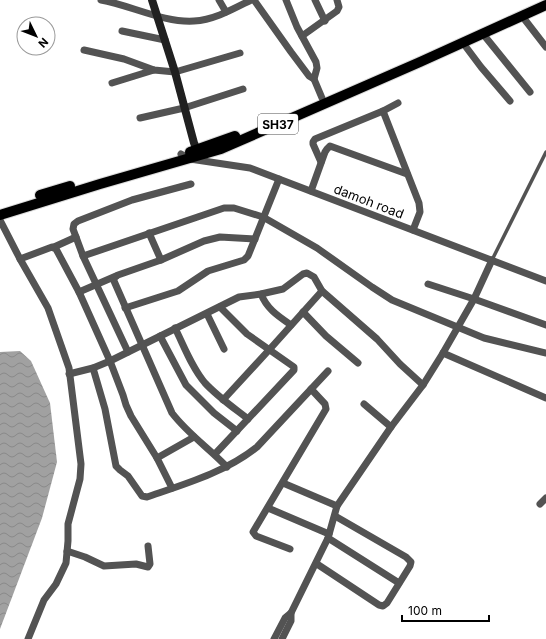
<svg xmlns="http://www.w3.org/2000/svg" width="546" height="639" viewBox="0 0 546 639" font-family="Inter,sans-serif">
<defs>
<pattern id="water-waves" width="16" height="10" patternUnits="userSpaceOnUse"><rect width="16" height="10" fill="#a1a1a1"/><path d="M0 5q4-4 8 0t8 0" fill="none" stroke="#898989"/></pattern>
</defs>
<rect width="100%" height="100%" fill="#fff"/>
<path fill="url(#water-waves)" d="M 20,351 L 31,361 L 50,403 L 57,462 L 42,518 L 0,629 L 0,352 Z"/>
<g fill="none" stroke-linecap="round" stroke-linejoin="round">
<g stroke="#dbdbdb" stroke-width="12">
<g id="primary">
<path d="M 190,152 L 235,136"/>
<path d="M 40,195 L 70,186"/>
<path d="M 0,215 L 100,184 L 221,149 L 420,62 L 546,5"/>
</g>
</g>
<path stroke="#535353" stroke-width="3.5" d="M 492,260 L 546,152"/>
<g stroke="#535353" stroke-width="7">
<path d="M 101,0 C 130,5 164,23 194,21 C 214,20 233,9 251,0"/>
<path d="M 219,0 L 226,12"/>
<path d="M 254,0 L 291,52 L 309,76 L 314,79 L 322,98"/>
<path d="M 286,0 L 297,27 L 316,62 L 317,68 L 314,79"/>
<path d="M 315,0 L 325,21"/>
<path d="M 522,16 L 546,47"/>
<path d="M 122,31 L 165,40"/>
<path d="M 483,34 L 530,92"/>
<path d="M 302,36 L 337,11 L 339,7 L 337,0"/>
<path d="M 463,43 L 481,67 L 510,101"/>
<path d="M 84,50 L 124,59 L 154,70 L 175,72 L 240,53"/>
<path d="M 112,83 L 154,70"/>
<path d="M 383,111 L 419,203 L 420,212 L 413,230"/>
<path d="M 140,118 L 184,108 L 243,89"/>
<path d="M 181,154 L 190,159 L 250,168 L 546,281"/>
<path d="M 321,162 L 313,144 L 313,142 L 315,139 L 383,111 L 398,103"/>
<path d="M 311,191 L 325,152 L 327,149 L 330,146 L 407,174"/>
<path d="M 0,220 L 20,259 L 48,308 L 69,368 L 81,464 L 80,479 L 68,524 L 68,541 L 66,563 L 56,584 L 44,600 L 28,639"/>
<path d="M 149,233 L 161,260"/>
<path d="M 54,247 L 76,237"/>
<path d="M 83,256 L 224,208 L 234,208 L 263,217 L 317,248 L 372,287 L 392,300 L 484,338 L 546,353"/>
<path d="M 20,259 L 52,247 L 56,249 L 79,292 L 110,361 L 123,395 L 126,405 L 131,416 L 157,458 L 172,488"/>
<path d="M 428,284 L 474,299 L 546,325"/>
<path d="M 79,292 L 116,276"/>
<path d="M 261,294 C 267,309 278,316 291,325"/>
<path d="M 125,308 L 178,291 L 208,271 L 244,260 L 248,256 L 279,179"/>
<path d="M 303,312 L 326,336 L 358,363"/>
<path d="M 207,314 L 224,349"/>
<path d="M 175,328 C 184,346 192,368 205,383 C 218,397 234,408 248,419"/>
<path d="M 160,336 L 186,385 L 214,413 L 237,431"/>
<path d="M 128,352 L 83,256 L 73,229 L 74,224 L 78,221 L 132,200 L 191,184"/>
<path d="M 443,353 L 546,398"/>
<path d="M 93,368 L 105,409 L 116,466 L 120,470 L 128,476 L 142,496 L 147,497 C 185,484 226,472 257,447 L 328,371"/>
<path d="M 69,374 L 93,368 L 110,361 L 239,297 L 261,294 L 283,289 L 303,274 L 307,273 L 314,277 L 322,291 L 377,339 L 400,364 L 423,385"/>
<path d="M 223,400 L 269,350 L 322,291"/>
<path d="M 364,404 L 391,427"/>
<path d="M 215,454 L 294,370 L 294,367 L 247,334 L 220,307"/>
<path d="M 157,458 L 194,437"/>
<path d="M 227,467 C 209,448 188,434 172,413 L 114,281 L 114,278 L 118,275 L 161,260 L 204,241 L 220,237 L 255,239"/>
<path d="M 283,483 L 337,506"/>
<path d="M 540,504 L 546,498"/>
<path d="M 268,508 L 329,534"/>
<path d="M 328,538 L 399,583"/>
<path d="M 290,549 L 256,536 L 253,532 L 326,409 L 325,404 L 311,389"/>
<path d="M 67,551 L 85,557 L 104,566 L 136,564 L 148,567 L 150,564 L 148,546"/>
<path d="M 317,564 L 379,605 L 383,606 L 387,603 L 410,566 L 411,562 L 406,557 L 335,516"/>
<path d="M 274,639 L 285,618 L 291,613 L 328,538 L 337,506 L 391,427 L 423,385 L 443,353 L 474,299 L 492,260"/>
<path d="M 282,639 L 291,621 L 291,613"/>
</g>
<path stroke="#202020" stroke-width="8" d="M 152,0 L 175,72 L 194,143 L 199,155"/>
<use href="#primary" stroke="#000" stroke-width="10"/>
</g>
<g text-anchor="middle" dominant-baseline="central" stroke-width="3" stroke-linejoin="round" paint-order="stroke">
<rect fill="#fff" stroke="#4c4c4c" stroke-width="1" x="258" y="114" width="40" height="20" rx="3"/>
<g font-size="12" font-weight="bold" fill="#000">
<text x="278" y="124">SH37</text>
</g>
<g font-size="13" fill="#000" stroke="#fff">
<text transform="translate(369 201) rotate(21)">damoh road</text>
</g>
</g>
<g transform="translate(36 36) rotate(133)"><circle r="19" fill="#ffffff" stroke="#999999"/>
<path d="M0-3L7 15L0 10L-7 15Z" fill="#000000"/>
<text y="-6" font-size="11" font-weight="bold" text-anchor="middle" fill="#000000">N</text>
</g>
<path d="M402 615v6h87v-6" fill="none" stroke="#000000" stroke-width="2"/>
<text x="408" y="615" font-size="12" fill="#000000" stroke="#ffffff" stroke-width="3" paint-order="stroke">100 m</text>
</svg>
